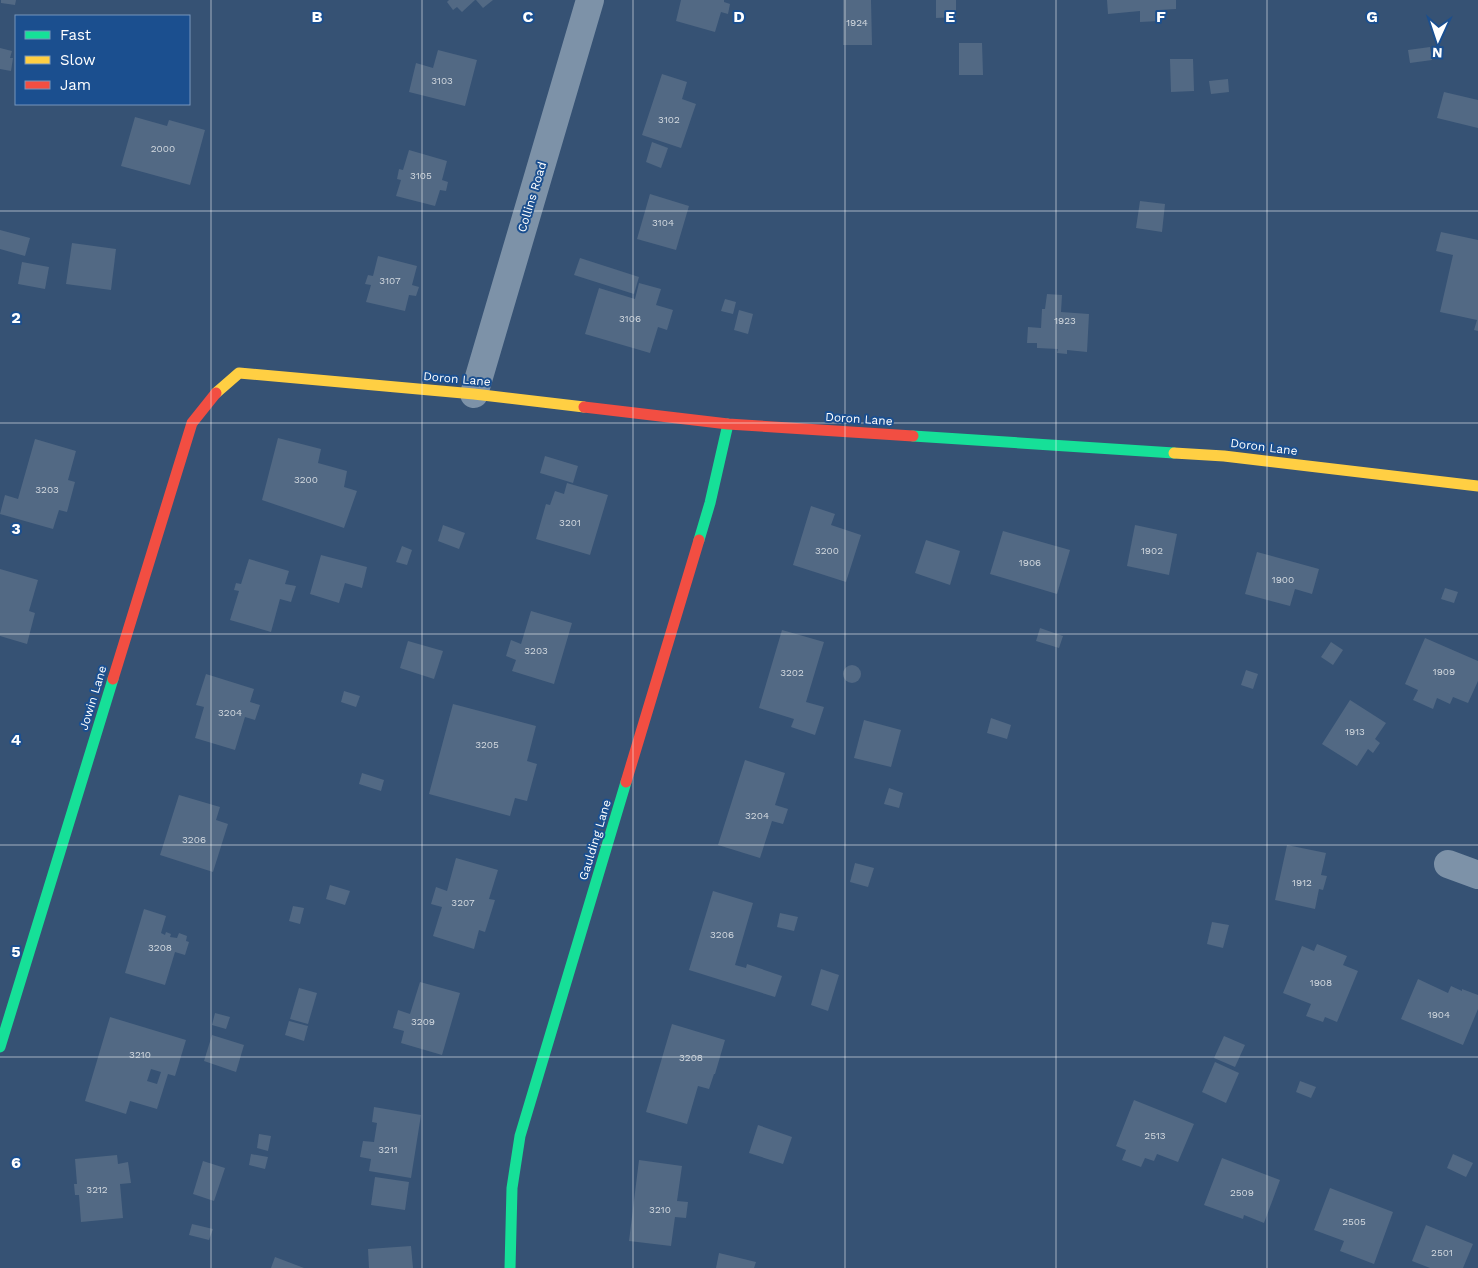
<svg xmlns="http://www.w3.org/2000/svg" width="1478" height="1268" viewBox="0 0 1478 1268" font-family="'Work Sans',sans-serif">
<rect width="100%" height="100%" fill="#365274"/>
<g fill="#526984" fill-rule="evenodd">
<path d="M 1,0 L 16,0 L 15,5 L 1,3 Z"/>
<path d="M 449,0 L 475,0 L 462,12 L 457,7 L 453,10 L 447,2 Z"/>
<path d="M 476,0 L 493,0 L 483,8 Z"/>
<path d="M 681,0 L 724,0 L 724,2 L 730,4 L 728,14 L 721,12 L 715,32 L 676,21 Z"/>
<path d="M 843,0 L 871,0 L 872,45 L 843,45 Z"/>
<path d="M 936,0 L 956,0 L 956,17 L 936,18 Z"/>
<path d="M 1107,0 L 1176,0 L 1176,9 L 1159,10 L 1160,21 L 1140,22 L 1140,11 L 1108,14 Z"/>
<path d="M 959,43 L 982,43 L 983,75 L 959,75 Z"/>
<path d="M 1430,47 L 1432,60 L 1410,63 L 1408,50 Z"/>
<path d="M 0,48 L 12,51 L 10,58 L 13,58 L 11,71 L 0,69 Z"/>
<path d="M 438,50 L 477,60 L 465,106 L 409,92 L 416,63 L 433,68 Z"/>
<path d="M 1170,59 L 1193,59 L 1194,91 L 1171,92 Z"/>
<path d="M 662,74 L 687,82 L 682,99 L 696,104 L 681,148 L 642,135 Z"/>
<path d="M 1228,79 L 1229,92 L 1211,94 L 1209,81 Z"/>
<path d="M 1444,92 L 1478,100 L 1478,128 L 1437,118 Z"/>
<path d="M 135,117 L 167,126 L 169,120 L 205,130 L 190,185 L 121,166 Z"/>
<path d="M 652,142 L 668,148 L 661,168 L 646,162 Z"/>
<path d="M 409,150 L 447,161 L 442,180 L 448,182 L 446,191 L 440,190 L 435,206 L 396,196 L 401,180 L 397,179 L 399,169 L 403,170 Z"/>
<path d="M 650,194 L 689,206 L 676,250 L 637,239 Z"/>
<path d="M 1140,201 L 1165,204 L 1162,232 L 1136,228 Z"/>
<path d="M 0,230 L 30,238 L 25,256 L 0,249 Z"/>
<path d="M 1441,232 L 1478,240 L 1478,331 L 1474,330 L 1477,320 L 1440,312 L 1453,255 L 1436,251 Z"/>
<path d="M 72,243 L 116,249 L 111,290 L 66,284 Z"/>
<path d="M 378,256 L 417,266 L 412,285 L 419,287 L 416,296 L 409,295 L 405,311 L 366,302 L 371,285 L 365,284 L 368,275 L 373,276 Z"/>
<path d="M 580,258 L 639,277 L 634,294 L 574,275 Z"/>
<path d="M 22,262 L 49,267 L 45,289 L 18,284 Z"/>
<path d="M 639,283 L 661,289 L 656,305 L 673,310 L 667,330 L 658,327 L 650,353 L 585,334 L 599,288 L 635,299 Z"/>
<path d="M 1047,294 L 1062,295 L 1061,312 L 1089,314 L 1087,352 L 1067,350 L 1067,354 L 1057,353 L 1058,349 L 1037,348 L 1037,343 L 1027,343 L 1028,327 L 1041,328 L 1042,309 L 1045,309 Z"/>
<path d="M 725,299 L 736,302 L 733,314 L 721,311 Z"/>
<path d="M 739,310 L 753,314 L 748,334 L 734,330 Z"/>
<path d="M 278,438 L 321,449 L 318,463 L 347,471 L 344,487 L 357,491 L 344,528 L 262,500 Z"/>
<path d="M 35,439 L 76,451 L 68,480 L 75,482 L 67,512 L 59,510 L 53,529 L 0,514 L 5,495 L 18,499 Z"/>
<path d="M 545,456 L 578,466 L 573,483 L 540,473 Z"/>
<path d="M 567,483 L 608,495 L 590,555 L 536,539 L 546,504 L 550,505 L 555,491 L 564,494 Z"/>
<path d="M 811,506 L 835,514 L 831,525 L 861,535 L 846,582 L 793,565 Z"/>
<path d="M 443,525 L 465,533 L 459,549 L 438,541 Z"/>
<path d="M 1135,525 L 1177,534 L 1169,575 L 1127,566 Z"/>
<path d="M 1003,531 L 1070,550 L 1057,594 L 990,574 Z"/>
<path d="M 926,540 L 960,551 L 950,585 L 915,573 Z"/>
<path d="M 402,546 L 412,550 L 407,565 L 396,562 Z"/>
<path d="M 1257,552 L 1319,569 L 1312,594 L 1295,589 L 1290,606 L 1245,594 Z"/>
<path d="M 321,555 L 367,567 L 362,588 L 345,583 L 339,603 L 310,594 Z"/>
<path d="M 249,559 L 289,571 L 285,584 L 296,586 L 291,602 L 280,599 L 271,632 L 230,620 L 239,591 L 234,590 L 236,583 L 241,584 Z"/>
<path d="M 0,569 L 38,580 L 29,611 L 35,613 L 27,644 L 0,636 Z"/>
<path d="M 1445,588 L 1458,592 L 1454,603 L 1441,599 Z"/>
<path d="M 531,611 L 572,623 L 554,684 L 512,671 L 516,660 L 506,656 L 511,640 L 521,644 Z"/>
<path d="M 1040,628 L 1063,636 L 1059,648 L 1036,641 Z"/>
<path d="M 782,630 L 824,642 L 806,702 L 824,707 L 815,735 L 791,727 L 794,719 L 759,708 Z"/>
<path d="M 1425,638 L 1478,661 L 1478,681 L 1468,703 L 1453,697 L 1450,704 L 1437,698 L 1433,709 L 1413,700 L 1418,690 L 1405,684 Z"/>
<path d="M 408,641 L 443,651 L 434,679 L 400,668 Z"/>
<path d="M 1331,642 L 1343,650 L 1333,665 L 1321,657 Z"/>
<circle cx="852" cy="674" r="9"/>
<path d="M 1246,670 L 1258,674 L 1253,689 L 1241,685 Z"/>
<path d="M 206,674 L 254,689 L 250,702 L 260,705 L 255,720 L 245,717 L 235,750 L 195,738 L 204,707 L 196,705 Z"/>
<path d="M 344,691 L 360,696 L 356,707 L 341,702 Z"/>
<path d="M 1350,700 L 1386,723 L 1375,739 L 1380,743 L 1373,753 L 1368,749 L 1357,766 L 1322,744 Z"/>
<path d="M 453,704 L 536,726 L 527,761 L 537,764 L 527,801 L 515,798 L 510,816 L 429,794 Z"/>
<path d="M 991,718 L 1011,725 L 1007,739 L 987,733 Z"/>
<path d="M 864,720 L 901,730 L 891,767 L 854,758 Z"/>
<path d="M 745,760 L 785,773 L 775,805 L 788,809 L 783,824 L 772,821 L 760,858 L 718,845 Z"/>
<path d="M 362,773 L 384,780 L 381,791 L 359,784 Z"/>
<path d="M 889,788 L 903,793 L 899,808 L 884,804 Z"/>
<path d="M 179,795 L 220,807 L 216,820 L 228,824 L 213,872 L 160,855 Z"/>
<path d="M 1287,845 L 1326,853 L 1321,875 L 1327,876 L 1323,890 L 1319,889 L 1315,909 L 1275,900 Z"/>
<path d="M 456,858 L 498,870 L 489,899 L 495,900 L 485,932 L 479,930 L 474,949 L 433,936 L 442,907 L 431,904 L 436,887 L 447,891 Z"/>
<path d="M 855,863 L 874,868 L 868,887 L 850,882 Z"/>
<path d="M 330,885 L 350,891 L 345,905 L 326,899 Z"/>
<path d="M 713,891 L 753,903 L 735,965 L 746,968 L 747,964 L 782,976 L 775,997 L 689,970 Z"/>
<path d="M 293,906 L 304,908 L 300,924 L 289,921 Z"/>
<path d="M 144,909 L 166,916 L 161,933 L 165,935 L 166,932 L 171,934 L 170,937 L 177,938 L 179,933 L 187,936 L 186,941 L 189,942 L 185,955 L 175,952 L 165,985 L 125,973 Z"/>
<path d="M 780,913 L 798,917 L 794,931 L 777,927 Z"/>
<path d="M 1212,922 L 1229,925 L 1223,948 L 1207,944 Z"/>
<path d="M 1317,944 L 1347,956 L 1343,965 L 1358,971 L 1337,1022 L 1325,1017 L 1323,1022 L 1306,1016 L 1311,1004 L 1283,993 L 1302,946 L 1314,951 Z"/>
<path d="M 821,969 L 839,975 L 828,1011 L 811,1005 Z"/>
<path d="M 1418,979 L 1448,993 L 1451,986 L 1462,991 L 1462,989 L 1478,995 L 1478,1009 L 1463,1045 L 1401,1019 Z"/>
<path d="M 420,982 L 460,993 L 442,1055 L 401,1043 L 404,1031 L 393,1028 L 398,1010 L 410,1014 Z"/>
<path d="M 299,988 L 317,993 L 308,1024 L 290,1019 Z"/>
<path d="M 215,1013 L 230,1017 L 226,1029 L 212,1025 Z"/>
<path d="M 110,1017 L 186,1040 L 175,1076 L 168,1074 L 157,1109 L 130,1101 L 126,1114 L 85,1101 ZM 151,1069 L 161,1072 L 157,1084 L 147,1081 Z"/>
<path d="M 289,1021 L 308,1026 L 304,1041 L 285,1035 Z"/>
<path d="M 672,1024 L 725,1040 L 715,1074 L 714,1074 L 709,1089 L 698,1086 L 687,1124 L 646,1112 Z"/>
<path d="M 212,1035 L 244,1045 L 236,1072 L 204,1061 Z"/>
<path d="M 1224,1036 L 1245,1045 L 1235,1067 L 1214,1058 Z"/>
<path d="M 1215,1062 L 1239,1073 L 1226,1103 L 1202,1092 Z"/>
<path d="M 1300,1081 L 1316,1087 L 1311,1098 L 1296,1092 Z"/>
<path d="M 1134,1100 L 1194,1124 L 1178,1162 L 1157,1154 L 1154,1161 L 1145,1158 L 1141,1167 L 1122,1160 L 1126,1150 L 1116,1146 Z"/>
<path d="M 374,1107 L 421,1115 L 411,1178 L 369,1171 L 371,1159 L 360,1157 L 363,1141 L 374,1142 L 377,1123 L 372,1122 Z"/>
<path d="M 758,1125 L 792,1137 L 783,1164 L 749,1153 Z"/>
<path d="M 259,1134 L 271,1136 L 268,1151 L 257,1148 Z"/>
<path d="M 251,1154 L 268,1157 L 265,1169 L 249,1165 Z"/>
<path d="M 1453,1154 L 1473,1163 L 1466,1177 L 1447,1168 Z"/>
<path d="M 117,1155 L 118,1164 L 128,1162 L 131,1183 L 120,1184 L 123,1218 L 81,1222 L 79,1195 L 75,1195 L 74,1184 L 77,1184 L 75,1159 Z"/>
<path d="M 1222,1158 L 1280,1180 L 1264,1223 L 1244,1215 L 1243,1219 L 1204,1205 Z"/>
<path d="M 639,1160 L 682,1166 L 677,1201 L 688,1202 L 686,1218 L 675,1217 L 671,1246 L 629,1241 Z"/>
<path d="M 203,1161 L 225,1168 L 214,1201 L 193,1194 Z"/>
<path d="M 375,1177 L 409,1182 L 405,1210 L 371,1205 Z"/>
<path d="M 1330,1188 L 1393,1212 L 1374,1264 L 1340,1251 L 1344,1241 L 1314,1230 Z"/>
<path d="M 192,1224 L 213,1229 L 209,1240 L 189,1235 Z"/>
<path d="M 1426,1225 L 1473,1244 L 1463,1268 L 1430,1268 L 1412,1261 Z"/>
<path d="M 411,1246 L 413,1268 L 369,1268 L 368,1249 Z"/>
<path d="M 719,1253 L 756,1262 L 754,1268 L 716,1268 Z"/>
<path d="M 275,1257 L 304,1268 L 271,1268 Z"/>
</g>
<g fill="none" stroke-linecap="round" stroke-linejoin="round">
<g stroke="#7d92a8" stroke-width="28">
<path d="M 474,394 L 590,0"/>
<path d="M 1448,864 L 1478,875"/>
</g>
<g stroke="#16e098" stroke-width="11">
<path d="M 913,436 L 1174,453"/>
<path d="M 699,540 L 710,503 L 728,424"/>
<path d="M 0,1047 L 113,679"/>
<path d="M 510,1268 L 512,1188 L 520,1136 L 626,782"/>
</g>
<g stroke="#ffcf43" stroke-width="11">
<path d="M 216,393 L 239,373 L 474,394 L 584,407"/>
<path d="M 1174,453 L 1224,456 L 1478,486"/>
</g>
<g stroke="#f24e42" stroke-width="11">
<path d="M 584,407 L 728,424 L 913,436"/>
<path d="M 113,679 L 192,423 L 216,393"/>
<path d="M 626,782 L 699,540"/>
</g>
</g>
<path fill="none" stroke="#fff" stroke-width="1" stroke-opacity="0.55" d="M 211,0 L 211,1268M 422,0 L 422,1268M 633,0 L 633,1268M 845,0 L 845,1268M 1056,0 L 1056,1268M 1267,0 L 1267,1268M 0,211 L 1478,211M 0,423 L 1478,423M 0,634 L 1478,634M 0,845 L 1478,845M 0,1057 L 1478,1057"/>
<g text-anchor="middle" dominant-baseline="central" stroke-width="4" stroke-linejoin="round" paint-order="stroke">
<g font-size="10" fill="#d4dae0">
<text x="857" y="22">1924</text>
<text x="442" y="80">3103</text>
<text x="669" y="119">3102</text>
<text x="163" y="148">2000</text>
<text x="421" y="175">3105</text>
<text x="663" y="222">3104</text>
<text x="390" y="280">3107</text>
<text x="630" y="318">3106</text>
<text x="1065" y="320">1923</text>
<text x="306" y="479">3200</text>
<text x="47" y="489">3203</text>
<text x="570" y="522">3201</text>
<text x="827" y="550">3200</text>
<text x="1152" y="550">1902</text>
<text x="1030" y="562">1906</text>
<text x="1283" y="579">1900</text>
<text x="536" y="650">3203</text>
<text x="1444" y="671">1909</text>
<text x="792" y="672">3202</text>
<text x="230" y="712">3204</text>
<text x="1355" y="731">1913</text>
<text x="487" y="744">3205</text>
<text x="757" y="815">3204</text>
<text x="194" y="839">3206</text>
<text x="1302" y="882">1912</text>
<text x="463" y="902">3207</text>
<text x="722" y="934">3206</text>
<text x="160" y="947">3208</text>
<text x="1321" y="982">1908</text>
<text x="1439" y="1014">1904</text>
<text x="423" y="1021">3209</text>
<text x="140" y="1054">3210</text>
<text x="691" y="1057">3208</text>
<text x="1155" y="1135">2513</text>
<text x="388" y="1149">3211</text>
<text x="97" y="1189">3212</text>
<text x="1242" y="1192">2509</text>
<text x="660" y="1209">3210</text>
<text x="1354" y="1221">2505</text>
<text x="1442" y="1252">2501</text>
</g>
<g font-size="12" fill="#fff" stroke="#1b4f8f">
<text transform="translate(532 197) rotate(-73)">Collins Road</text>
<text transform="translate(457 379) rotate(5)">Doron Lane</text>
<text transform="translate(859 419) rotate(4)">Doron Lane</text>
<text transform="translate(1264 447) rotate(7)">Doron Lane</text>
<text transform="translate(93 698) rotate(-73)">Jowin Lane</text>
<text transform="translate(595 840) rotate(-73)">Gaulding Lane</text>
</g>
</g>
<g font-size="16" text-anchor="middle" font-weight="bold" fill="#fff" stroke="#1b4f8f" stroke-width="4" stroke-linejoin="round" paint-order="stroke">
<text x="317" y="22">B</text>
<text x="528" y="22">C</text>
<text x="739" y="22">D</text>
<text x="950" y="22">E</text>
<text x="1161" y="22">F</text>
<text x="1372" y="22">G</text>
<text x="16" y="323">2</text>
<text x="16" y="534">3</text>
<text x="16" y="745">4</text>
<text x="16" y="957">5</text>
<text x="16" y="1168">6</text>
</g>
<rect x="15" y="15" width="175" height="90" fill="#1b4f8f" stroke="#7695bc"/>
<rect x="25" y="31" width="25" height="8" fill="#16e098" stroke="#7695bc"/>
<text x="60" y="40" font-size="15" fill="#ffffff">Fast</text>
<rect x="25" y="56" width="25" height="8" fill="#ffcf43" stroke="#7695bc"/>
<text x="60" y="65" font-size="15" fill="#ffffff">Slow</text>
<rect x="25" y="81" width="25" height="8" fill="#f24e42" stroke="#7695bc"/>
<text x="60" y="90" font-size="15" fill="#ffffff">Jam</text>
<g transform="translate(1438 40) rotate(183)" stroke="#1b4f8f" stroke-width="4" paint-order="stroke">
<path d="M0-4L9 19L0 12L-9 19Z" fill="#ffffff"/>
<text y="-8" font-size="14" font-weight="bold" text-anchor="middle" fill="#ffffff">N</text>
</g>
</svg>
